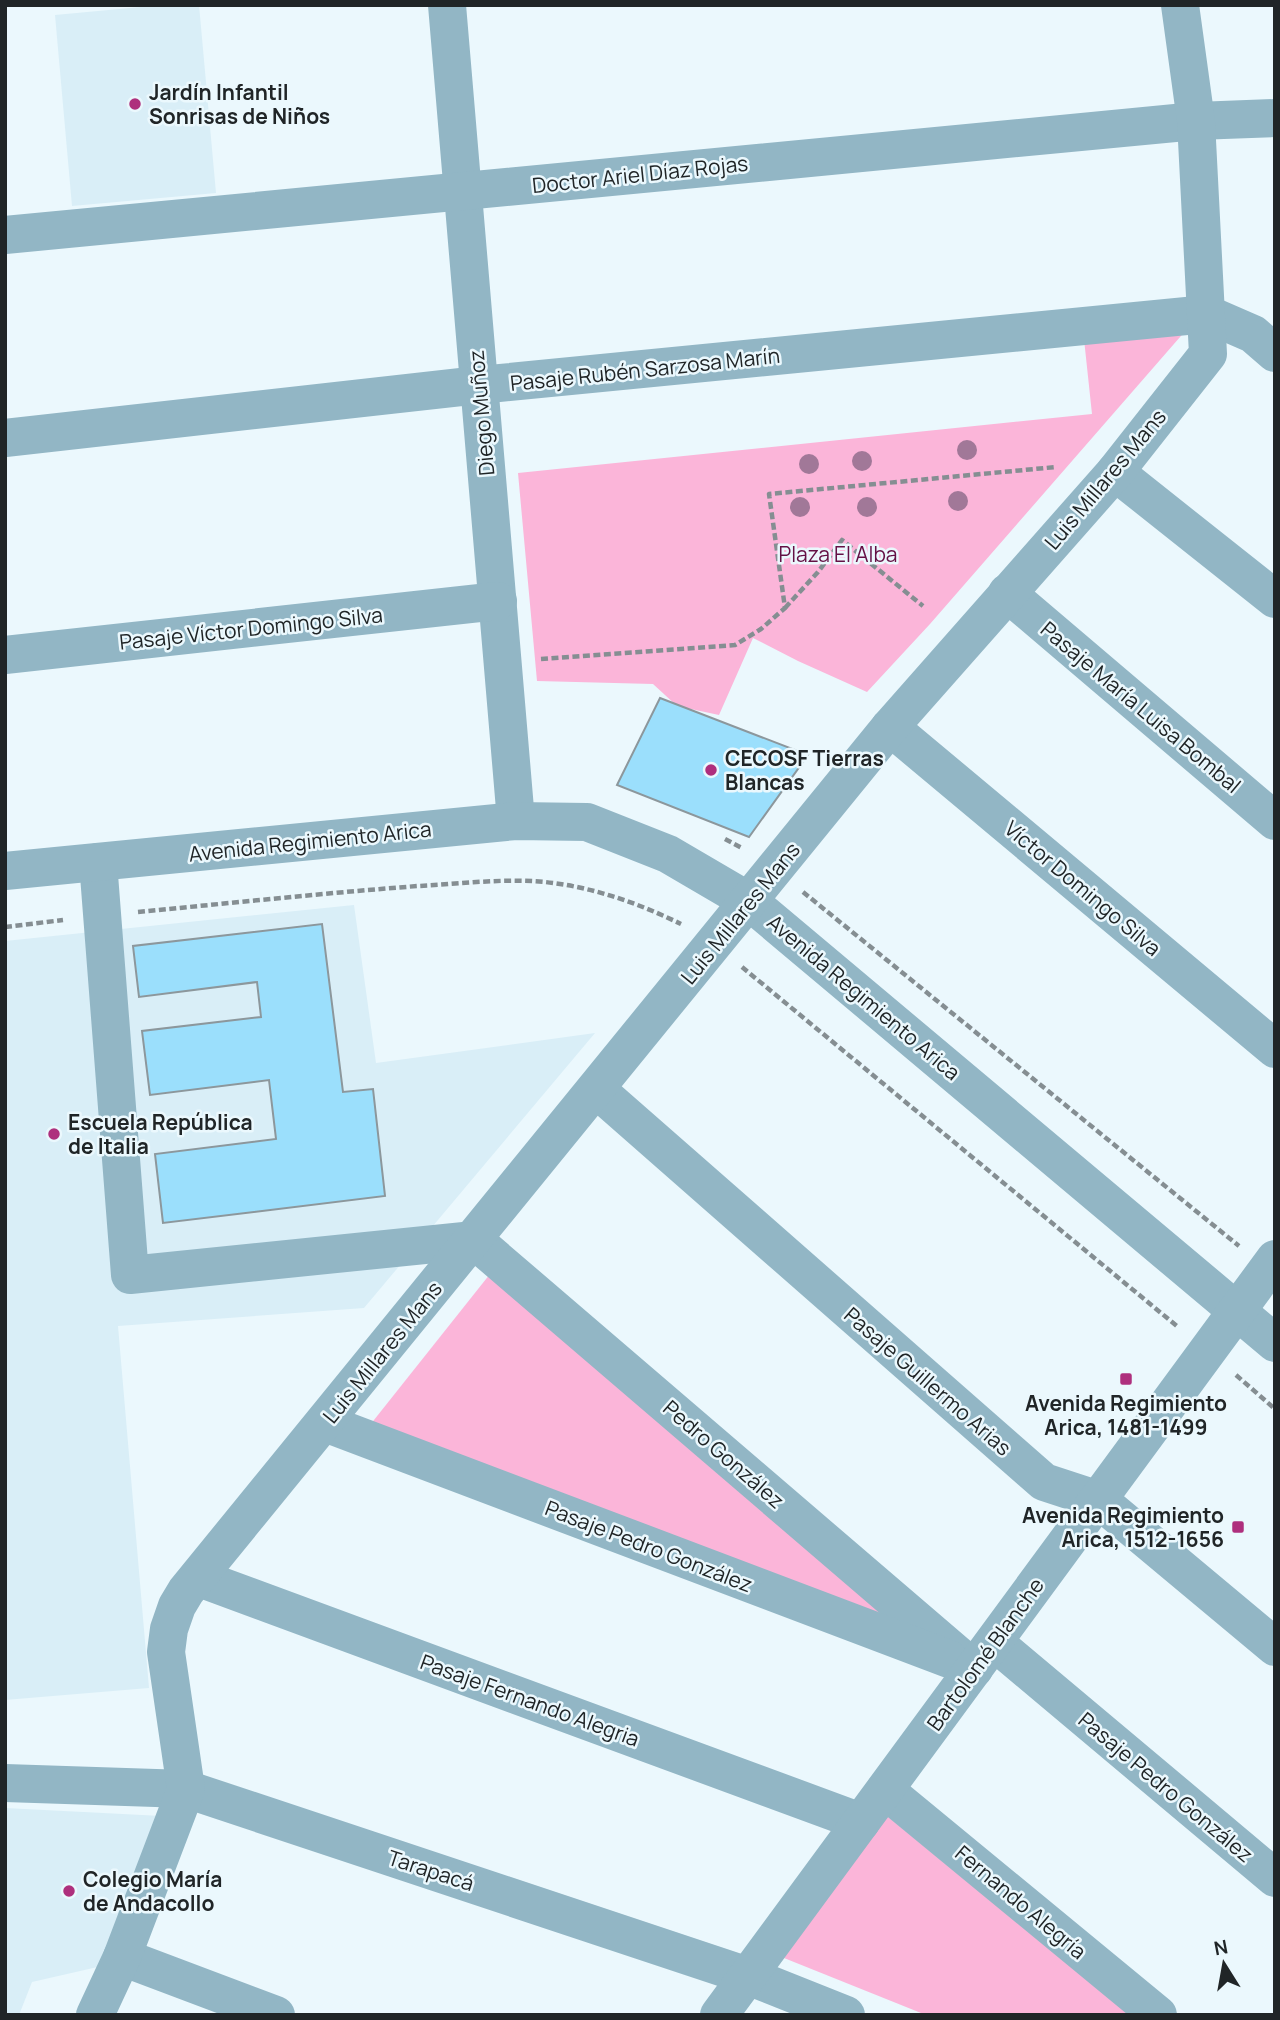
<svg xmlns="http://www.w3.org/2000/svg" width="1280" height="2020" viewBox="0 0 1280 2020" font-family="Manrope,sans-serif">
<rect width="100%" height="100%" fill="#ebf8fd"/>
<g fill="#d9eef7">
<path d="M 162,5 L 199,5 L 216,193 L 72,206 L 55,15 Z"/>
<path d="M 354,905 L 376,1063 L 595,1033 L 364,1308 L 118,1326 L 149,1688 L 5,1700 L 5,941 Z"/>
<path d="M 5,1808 L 162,1816 L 102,1966 L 32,1982 L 19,2015 L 5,2015 Z"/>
</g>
<g fill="#fbb5d9">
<path d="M 1187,329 L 930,624 L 867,692 L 798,661 L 753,638 L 719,715 L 677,706 L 653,684 L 537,681 L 518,473 L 1092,414 L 1084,339 Z"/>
<path d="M 490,1274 L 919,1632 L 370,1425 Z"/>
<path d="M 886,1815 L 1130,2015 L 926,2015 L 784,1958 Z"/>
</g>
<g fill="#9bdffc" stroke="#8c979c" stroke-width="2">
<path d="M 660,698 L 808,755 L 749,837 L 617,785 Z"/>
<path d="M 322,924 L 343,1092 L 373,1089 L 385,1196 L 163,1223 L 155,1154 L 276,1139 L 269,1080 L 150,1095 L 142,1031 L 261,1017 L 257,982 L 139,997 L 133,946 Z"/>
</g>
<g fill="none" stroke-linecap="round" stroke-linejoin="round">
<g stroke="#858e92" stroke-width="4.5" stroke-dasharray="7 3.5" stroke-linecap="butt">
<path d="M 785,608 L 818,572 L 842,540 L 923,606"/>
<path d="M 541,659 L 735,645 L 761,629 L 785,608 L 769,494 L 1056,467"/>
<path d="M 725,839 L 742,848"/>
<path d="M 803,892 L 1239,1246"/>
<path d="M 138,912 C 231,903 325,893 418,886 C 460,884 503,878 545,882 C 593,887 638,903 681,924"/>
<path d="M 5,927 L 63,920"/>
<path d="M 742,967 L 1178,1327"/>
<path d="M 1236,1375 L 1275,1409"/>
</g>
<g stroke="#92b6c5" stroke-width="38">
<path d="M 447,5 L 516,821"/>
<path d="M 5,235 L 1196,121 L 1275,118"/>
<path d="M 5,438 L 479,385 L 1207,314 L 1253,334 L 1275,353"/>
<path d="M 1115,472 L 1275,599"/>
<path d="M 1007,593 L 1275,821"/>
<path d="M 5,655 L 498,601"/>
<path d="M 890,727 L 1275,1049"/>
<path d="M 98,862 L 130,1275 L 474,1240 L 974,1669"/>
<path d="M 5,871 L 516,821 L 587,822 L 668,854 L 750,902 L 1275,1343"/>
<path d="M 596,1089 L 1044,1482 L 1099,1500 L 1275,1647"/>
<path d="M 325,1423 L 949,1659"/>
<path d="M 199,1578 L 861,1822"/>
<path d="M 994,1642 L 1275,1878"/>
<path d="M 5,1783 L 186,1789 L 748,1976 L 846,2015"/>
<path d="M 885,1790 L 1158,2015"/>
<path d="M 122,1957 L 276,2015"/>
<path d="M 95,2015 L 122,1957 L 186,1789 L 166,1652 L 169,1629 L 177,1606 L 186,1591 L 890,727 L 1115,472 L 1208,354 L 1196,121 L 1180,5"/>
<path d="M 719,2015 L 1275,1259"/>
</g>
</g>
<g fill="#a17898">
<circle cx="967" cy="450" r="10"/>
<circle cx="862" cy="461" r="10"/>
<circle cx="809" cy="464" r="10"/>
<circle cx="958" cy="501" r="10"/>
<circle cx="800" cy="507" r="10"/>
<circle cx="867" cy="507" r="10"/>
</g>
<g fill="#ae2f7d" stroke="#ebf8fd" stroke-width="2.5">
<circle cx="135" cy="104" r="7"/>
<circle cx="711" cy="770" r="7"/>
<circle cx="54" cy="1134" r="7"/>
<rect x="1119" y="1372" width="14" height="14" rx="3.5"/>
<rect x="1231" y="1520" width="14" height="14" rx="3.5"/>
<circle cx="69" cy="1891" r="7"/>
</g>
<g text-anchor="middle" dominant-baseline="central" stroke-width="5" stroke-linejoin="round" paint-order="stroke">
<g font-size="21" font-weight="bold" fill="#202527" stroke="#ebf8fd" text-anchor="start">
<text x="149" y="92">Jardín Infantil<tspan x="149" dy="24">Sonrisas de Niños</tspan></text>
<text x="725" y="758">CECOSF Tierras<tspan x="725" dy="24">Blancas</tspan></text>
<text x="68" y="1122">Escuela República<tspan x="68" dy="24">de Italia</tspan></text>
<text x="1126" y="1403" text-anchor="middle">Avenida Regimiento<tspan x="1126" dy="24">Arica, 1481-1499</tspan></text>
<text x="1224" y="1515" text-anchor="end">Avenida Regimiento<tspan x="1224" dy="24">Arica, 1512-1656</tspan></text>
<text x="83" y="1879">Colegio María<tspan x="83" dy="24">de Andacollo</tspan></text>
</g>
<g font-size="21" fill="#202527" stroke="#ebf8fd">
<text transform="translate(640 174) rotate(-6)">Doctor Ariel Díaz Rojas</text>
<text transform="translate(645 369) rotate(-6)">Pasaje Rubén Sarzosa Marín</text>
<text transform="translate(481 413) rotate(-95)">Diego Muñoz</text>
<text transform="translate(1105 479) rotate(-50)">Luis Millares Mans</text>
<text transform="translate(251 628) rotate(-6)">Pasaje Víctor Domingo Silva</text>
<text transform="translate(1141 707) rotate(40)">Pasaje María Luisa Bombal</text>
<text transform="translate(310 841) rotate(-6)">Avenida Regimiento Arica</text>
<text transform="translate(1083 888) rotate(40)">Víctor Domingo Silva</text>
<text transform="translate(740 913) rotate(-51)">Luis Millares Mans</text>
<text transform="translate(864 997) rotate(40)">Avenida Regimiento Arica</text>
<text transform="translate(382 1352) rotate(-51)">Luis Millares Mans</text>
<text transform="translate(928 1381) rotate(41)">Pasaje Guillermo Arias</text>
<text transform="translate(724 1454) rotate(41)">Pedro González</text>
<text transform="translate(649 1546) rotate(21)">Pasaje Pedro González</text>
<text transform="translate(985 1654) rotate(-54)">Bartolomé Blanche</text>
<text transform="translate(530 1700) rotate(20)">Pasaje Fernando Alegria</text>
<text transform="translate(1166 1787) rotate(40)">Pasaje Pedro González</text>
<text transform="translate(431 1870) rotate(18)">Tarapacá</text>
<text transform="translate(1021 1902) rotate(40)">Fernando Alegría</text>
</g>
<g font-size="21" fill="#641045" stroke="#ebf8fd">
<text x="838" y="554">Plaza El Alba</text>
</g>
</g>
<rect width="1280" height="2020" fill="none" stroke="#202527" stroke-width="14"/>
<g transform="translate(1224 1964) rotate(349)" stroke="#ebf8fd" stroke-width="5" paint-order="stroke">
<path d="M0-5L12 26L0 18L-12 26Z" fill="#202527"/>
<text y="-10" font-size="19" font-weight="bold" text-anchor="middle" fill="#202527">N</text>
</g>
</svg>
